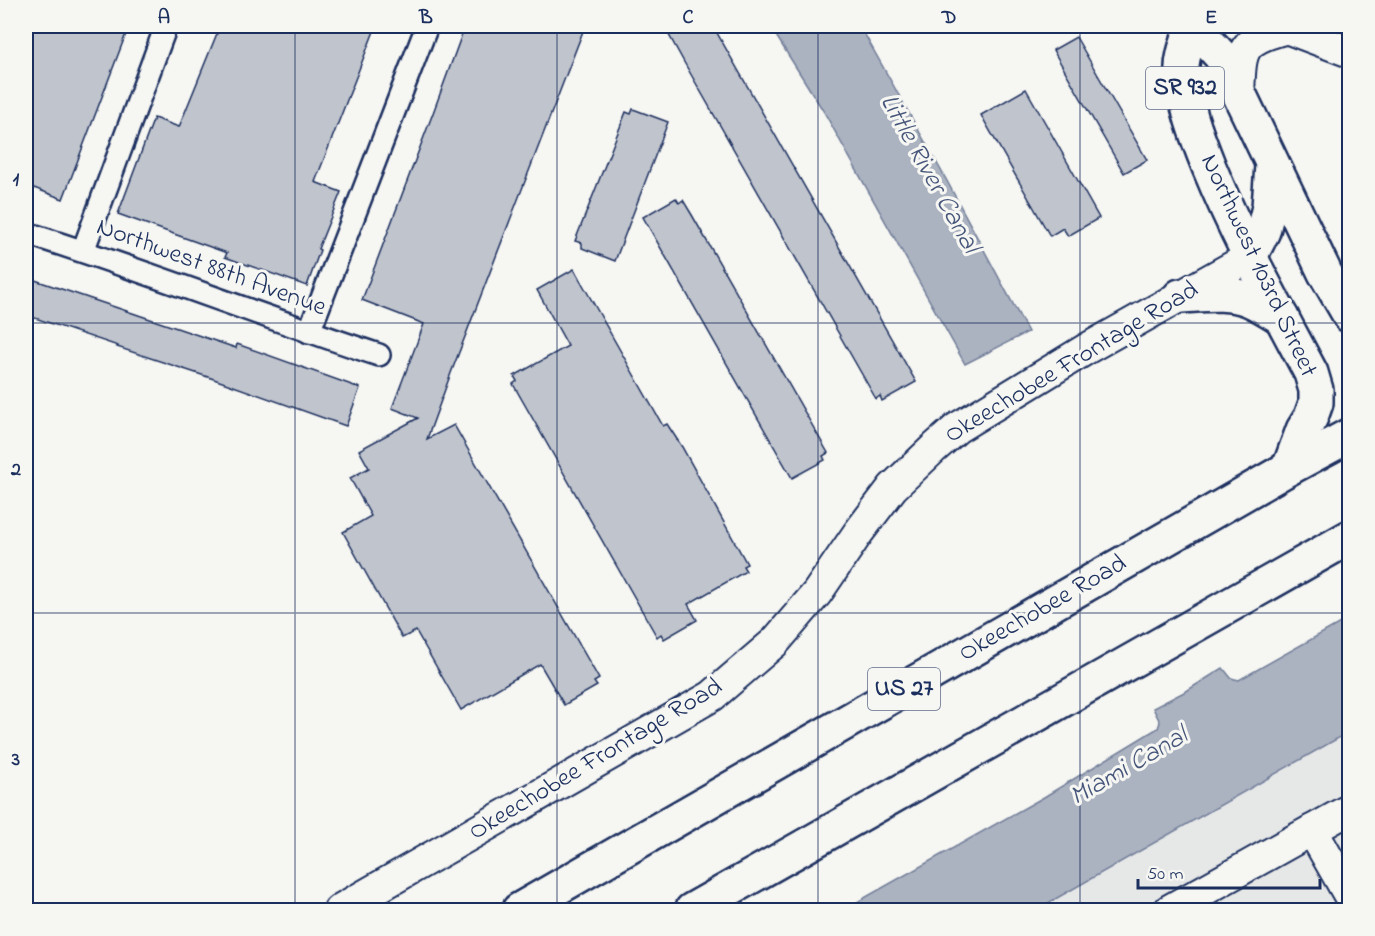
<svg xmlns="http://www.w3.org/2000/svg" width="1375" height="936" viewBox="0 0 1375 936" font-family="'Indie Flower',sans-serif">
<rect width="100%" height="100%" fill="#f6f6f2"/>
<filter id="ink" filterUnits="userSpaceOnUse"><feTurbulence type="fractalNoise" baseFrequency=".0167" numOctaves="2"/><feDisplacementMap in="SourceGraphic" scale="12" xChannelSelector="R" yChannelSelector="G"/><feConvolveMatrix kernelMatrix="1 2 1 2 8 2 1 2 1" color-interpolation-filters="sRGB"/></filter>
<g filter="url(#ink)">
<path fill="#e6e7e7" d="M 1349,733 L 1349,910 L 1037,910 Z"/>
<g fill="#abb2c0" stroke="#717e99" stroke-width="1.5">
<path d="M 770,26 L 860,26 L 947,181 L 1028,332 L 965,364 L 824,112 Z"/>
<path d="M 1349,618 L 1349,732 L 1036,910 L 843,910 L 1044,797 L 1158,728 L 1160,722 L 1153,708 L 1188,690 L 1223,668 L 1231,678 L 1239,680 Z"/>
</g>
<g fill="#c0c4cd" stroke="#1b2f5e" stroke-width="1.5">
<path d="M 26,26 L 129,26 L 63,199 L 26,185 Z"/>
<path d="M 220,26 L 376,26 L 315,182 L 341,192 L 318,249 L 320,250 L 307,286 L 225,257 L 227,253 L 118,214 L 154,118 L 179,127 Z"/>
<path d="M 465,26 L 585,26 L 451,373 L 427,439 L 454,425 L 599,679 L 594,682 L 597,686 L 564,705 L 540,664 L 461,710 L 416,631 L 402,638 L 343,532 L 371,516 L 350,478 L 369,468 L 359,450 L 418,418 L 392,408 L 424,324 L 362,300 L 433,113 Z"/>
<path d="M 669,26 L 713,26 L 916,382 L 882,401 L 880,396 L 876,399 L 685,64 L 669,35 L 673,33 Z"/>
<path d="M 1076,37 L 1147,160 L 1124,173 L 1053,50 Z"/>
<path d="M 1026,89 L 1099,218 L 1068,236 L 1063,228 L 1050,236 L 981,115 Z"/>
<path d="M 633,109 L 668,122 L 615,261 L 582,248 L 582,243 L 575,241 L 626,112 L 631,114 Z"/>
<path d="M 676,198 L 679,203 L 683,200 L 692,215 L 828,453 L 823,456 L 825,460 L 792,478 L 643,217 Z"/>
<path d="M 574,269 L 663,426 L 667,424 L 682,447 L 747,564 L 743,566 L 746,571 L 688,604 L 697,620 L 664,639 L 661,634 L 657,637 L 513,384 L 517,381 L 514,376 L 568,346 L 537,290 Z"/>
<path d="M 26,277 L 236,348 L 237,344 L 360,388 L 346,426 L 211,378 L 117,347 L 118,346 L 26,315 Z"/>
</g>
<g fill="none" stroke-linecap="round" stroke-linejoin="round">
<g stroke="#1b2f5e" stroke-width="26">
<g id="street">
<path d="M 26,233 C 144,270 260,316 379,355"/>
<path d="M 83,251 L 166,26"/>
<path d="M 309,332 L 427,26"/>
</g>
</g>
<g stroke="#1b2f5e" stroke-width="34">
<g id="secondary">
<path d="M 1281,26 L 1350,52"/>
<path d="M 1239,94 C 1241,48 1240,40 1288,28"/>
<path d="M 1312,830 L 1350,897"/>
<path d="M 339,910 L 712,696 L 775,642 L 817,593 L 858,533 L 893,487 L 933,449 L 957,428 L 1088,348 L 1250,257"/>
<path d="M 1169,910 L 1350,809"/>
</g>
</g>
<g stroke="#1b2f5e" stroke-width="38">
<g id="primary">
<path d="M 1192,26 C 1189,38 1181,58 1182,70 C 1184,103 1197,137 1209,167 C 1238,238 1275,305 1311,373 L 1316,390 L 1316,403 L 1311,417 L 1303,430 L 1289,468"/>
<path d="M 1193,26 L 1221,56 L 1325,273 L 1350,316"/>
<path d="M 1250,257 L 1263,231 L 1269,207 L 1272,165"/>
<path d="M 1180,296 C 1202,295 1227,291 1248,299 C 1260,304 1271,311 1282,318"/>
</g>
</g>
<g stroke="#1b2f5e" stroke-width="38">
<g id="highway">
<path d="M 519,910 L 1289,468 L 1350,435"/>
<path d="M 692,910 L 1350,537"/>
</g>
</g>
<use href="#street" stroke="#f6f6f2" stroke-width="21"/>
<use href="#secondary" stroke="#f6f6f2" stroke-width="30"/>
<use href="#primary" stroke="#f6f6f2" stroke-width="33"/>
<use href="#highway" stroke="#f6f6f2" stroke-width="33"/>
</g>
</g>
<path fill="none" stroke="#1b2f5e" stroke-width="1.5" stroke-opacity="0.55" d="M 295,26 L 295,910M 557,26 L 557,910M 818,26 L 818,910M 1080,26 L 1080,910M 26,323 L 1350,323M 26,613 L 1350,613"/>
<g text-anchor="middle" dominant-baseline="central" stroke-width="6" stroke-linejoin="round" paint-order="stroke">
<g fill="#f6f6f2" stroke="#5d6b8a" stroke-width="1.5">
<rect x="1146" y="67" width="78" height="42" rx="4.5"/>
<rect x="868" y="668" width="72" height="42" rx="4.5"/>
</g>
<g font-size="24" font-weight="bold" fill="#1b2f5e">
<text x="1185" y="88">SR 932</text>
<text x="904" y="689">US 27</text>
</g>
<g font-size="26" fill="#1b2f5e" stroke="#f6f6f2">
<text transform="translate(1258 266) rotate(65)">Northwest 103rd Street</text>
<text transform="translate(211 268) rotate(20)">Northwest 88th Avenue</text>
<text transform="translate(1072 363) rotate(-31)">Okeechobee Frontage Road</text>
<text transform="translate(1043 609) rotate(-30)">Okeechobee Road</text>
<text transform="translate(596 760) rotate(-31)">Okeechobee Frontage Road</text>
</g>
<g font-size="27" font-style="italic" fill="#46567b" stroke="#f6f6f2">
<text transform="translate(929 174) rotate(61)">Little River Canal</text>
<text transform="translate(1129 767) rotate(-30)">Miami Canal</text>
</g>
</g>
<rect width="1375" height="936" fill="none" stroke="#f6f6f2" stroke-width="66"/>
<path d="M1138 879v9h182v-9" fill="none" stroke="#1b2f5e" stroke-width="3"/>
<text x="1147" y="879" font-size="18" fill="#1b2f5e" stroke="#f6f6f2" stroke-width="4.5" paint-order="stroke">50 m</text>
<rect x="33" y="33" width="1309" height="870" fill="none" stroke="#1b2f5e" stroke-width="2"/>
<g font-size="20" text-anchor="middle" font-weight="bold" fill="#1b2f5e">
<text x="164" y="23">A</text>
<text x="426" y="23">B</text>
<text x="688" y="23">C</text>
<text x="949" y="23">D</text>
<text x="1211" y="23">E</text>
<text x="16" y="185">1</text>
<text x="16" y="475">2</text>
<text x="16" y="765">3</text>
</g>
</svg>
